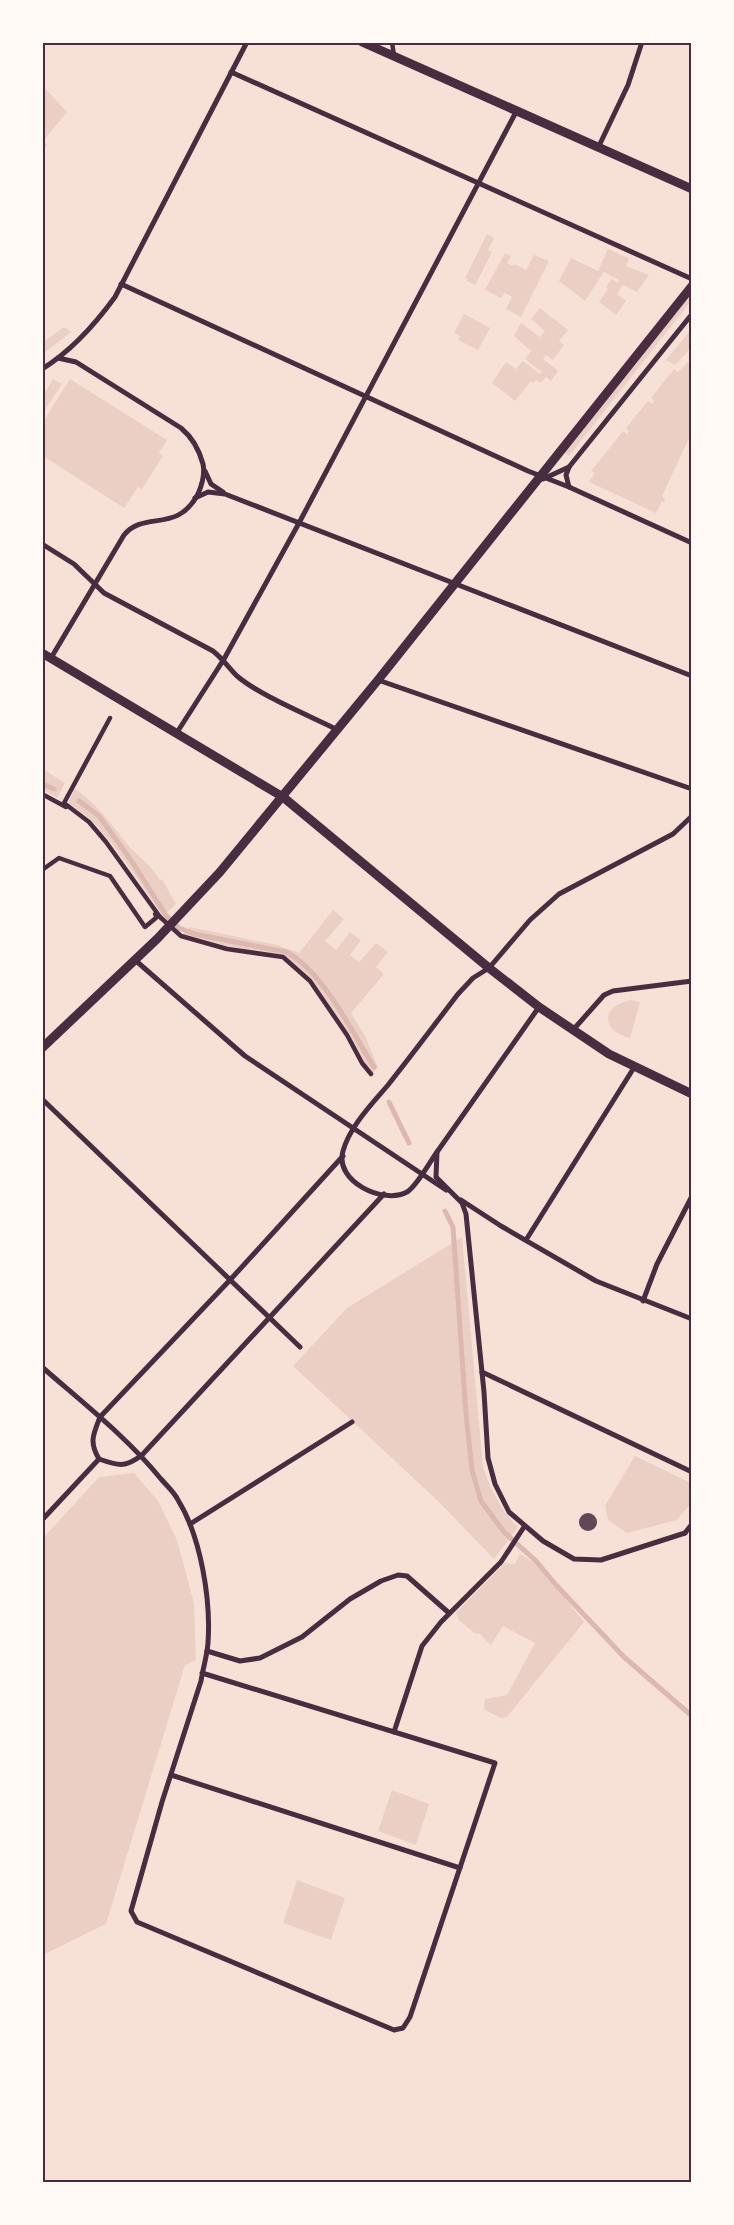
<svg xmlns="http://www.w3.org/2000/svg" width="734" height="2225" viewBox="0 0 734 2225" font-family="'Alegreya Sans',sans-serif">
<rect width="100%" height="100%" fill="#f7e1d7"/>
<g fill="#ebcfc5">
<path d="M 43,86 L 67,112 L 43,141 L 47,145 L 43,150 Z"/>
<path d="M 487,234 L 494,238 L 488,250 L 492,252 L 475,285 L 467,281 L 468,279 L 465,278 Z"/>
<path d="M 608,249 L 629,258 L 626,266 L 649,275 L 637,292 L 623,285 L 617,294 L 626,301 L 616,315 L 599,302 L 608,289 L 606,287 L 611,279 L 618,283 L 619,280 L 604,272 L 585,301 L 559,281 L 571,258 L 598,271 Z"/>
<path d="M 505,253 L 511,256 L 507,263 L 513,266 L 515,264 L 526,270 L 534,255 L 549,261 L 521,317 L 506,309 L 512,297 L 505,293 L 501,298 L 485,290 Z"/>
<path d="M 691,292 L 691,301 L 569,456 L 564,453 Z"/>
<path d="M 540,308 L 568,330 L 559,341 L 564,345 L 553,360 L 546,355 L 543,359 L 558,371 L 551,381 L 546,377 L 541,383 L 536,380 L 533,383 L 531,381 L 515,401 L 492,383 L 506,362 L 516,369 L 523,361 L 540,374 L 542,372 L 525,359 L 531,351 L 514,336 L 521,323 L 540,337 L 545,331 L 531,319 Z"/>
<path d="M 464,314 L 490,328 L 478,350 L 458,340 L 460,336 L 454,333 Z"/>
<path d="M 64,327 L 71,332 L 43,354 L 43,342 Z"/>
<path d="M 689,332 L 691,335 L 691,348 L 675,365 L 666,360 Z"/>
<path d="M 691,359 L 691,434 L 662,496 L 665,498 L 664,502 L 662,501 L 656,513 L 589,482 L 595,473 L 591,471 L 623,431 L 627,434 L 629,431 L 626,428 L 648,401 L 652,404 L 654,401 L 651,398 L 674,369 L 678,372 Z"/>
<path d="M 53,379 L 62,384 L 43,413 L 43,395 Z"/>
<path d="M 70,379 L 167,440 L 159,453 L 163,456 L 142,489 L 138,487 L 124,508 L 43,456 L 43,422 Z"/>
<path d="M 43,769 L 65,783 L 57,798 L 43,790 Z"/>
<path d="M 75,789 C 97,804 110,822 126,843 C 137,856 152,865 160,881 L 162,879 L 176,904 L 163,916 C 140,884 102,820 68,803 Z"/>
<path d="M 333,910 L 344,919 L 325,941 L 336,950 L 350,932 L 361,940 L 350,955 L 359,962 L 376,943 L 388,952 L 376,967 L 384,974 L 351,1013 L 365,1036 L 378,1067 L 372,1074 L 311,981 L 283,958 L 225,948 L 182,935 L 190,927 L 277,945 L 299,953 Z"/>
<path d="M 630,1000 L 640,1002 L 630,1038 C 601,1031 600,1007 630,1000 Z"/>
<path d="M 462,1237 L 483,1467 C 491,1490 500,1509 518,1527 L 494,1559 L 438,1501 L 293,1366 L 347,1308 Z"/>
<path d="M 635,1456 L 691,1483 L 691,1503 L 677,1520 L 627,1533 L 608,1520 L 605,1506 Z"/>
<path d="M 134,1473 L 158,1501 L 177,1540 L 194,1603 L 196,1660 L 185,1665 L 106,1924 L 43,1955 L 43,1538 L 99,1477 Z"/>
<path d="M 520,1554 L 540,1566 L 584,1622 L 507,1717 L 502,1718 L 484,1710 L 485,1699 L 507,1695 L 535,1643 L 503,1626 L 491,1645 L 480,1634 L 474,1633 L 458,1619 L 456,1613 L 505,1563 L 515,1564 Z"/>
<path d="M 392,1790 L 429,1804 L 416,1845 L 378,1831 Z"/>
<path d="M 297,1880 L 345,1898 L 331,1940 L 283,1923 Z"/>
</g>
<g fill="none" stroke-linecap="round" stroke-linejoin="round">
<g stroke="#dcb8b0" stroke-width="5">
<path d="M 42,784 L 54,789"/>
<path d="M 79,801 L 99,816 L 133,863 L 165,914 L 179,928 L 194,934 L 286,952 C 323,971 352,1032 374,1067"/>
<path d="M 389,1102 L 409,1143"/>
<path d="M 445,1211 L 453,1227 L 466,1414 L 472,1470 L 481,1501 L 504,1532 L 536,1561 L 557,1586 L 624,1657 L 692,1716"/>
</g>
</g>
<circle fill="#644757" cx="588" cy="1522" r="9"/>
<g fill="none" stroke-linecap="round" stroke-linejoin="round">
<g stroke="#4a2c40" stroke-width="4.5">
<path d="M 392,42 L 394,56"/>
<path d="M 110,718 L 64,803 L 89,822 L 106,842 L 160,917 L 181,936 L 227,949 L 283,957 L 310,981 L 347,1035 L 362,1063 L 371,1074"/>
<path d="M 42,794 L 66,807"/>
<path d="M 42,870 L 59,858 L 110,876 L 145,927 L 157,917 L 155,914"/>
</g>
<g stroke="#4a2c40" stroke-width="5">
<path d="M 231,72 L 692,279"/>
<path d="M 598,148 L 628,85 L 642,42"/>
<path d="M 121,284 L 528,471 L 569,487 L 692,543"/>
<path d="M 42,369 C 70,352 96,323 115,297 L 247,42"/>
<path d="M 205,471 L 211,484 L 223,492"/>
<path d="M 543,479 L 569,467"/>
<path d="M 569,487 L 566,475 L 569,467 L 692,314"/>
<path d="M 195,498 L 208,492 L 225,494 L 692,676"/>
<path d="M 42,544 L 74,564 L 104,593 L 213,651 C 223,659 229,668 237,676 C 259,695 308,715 336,729"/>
<path d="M 51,658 L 124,535 C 145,510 177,534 198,494 C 202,485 205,474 203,464 C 199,449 193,438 181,428 L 76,362 L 58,358"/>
<path d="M 378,680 L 692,789"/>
<path d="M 176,734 L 224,659 L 299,523 L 516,112"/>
<path d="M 135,960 L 245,1056 L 446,1190"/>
<path d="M 539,1007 L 437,1152 L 436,1177 L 462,1203 L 466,1214 L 484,1392 L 488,1458 L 495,1484 L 509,1512 L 543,1541 L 574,1559 L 601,1560 L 685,1533"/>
<path d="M 573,1030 L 604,995 L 613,991 L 692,981"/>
<path d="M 42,1099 L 300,1347"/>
<path d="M 437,1152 C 429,1163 417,1186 407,1192 C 383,1205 334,1181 343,1151 C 350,1126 372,1104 388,1085 C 412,1055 435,1024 458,994 L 473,978 L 489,968 L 530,920 L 559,894 L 673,834 L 692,816"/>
<path d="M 343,1156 L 230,1280 L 100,1417 C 93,1435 89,1442 99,1459 C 119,1466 125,1468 142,1455 L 384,1194"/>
<path d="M 461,1200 L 501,1226 L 596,1281 L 692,1319"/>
<path d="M 526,1240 L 635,1066"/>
<path d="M 643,1301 L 657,1264 L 692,1196"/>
<path d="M 42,1367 C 83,1403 127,1437 161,1479 C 167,1486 174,1492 178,1500 C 201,1537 211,1600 208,1643 C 207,1656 203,1668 201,1681 L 162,1802 L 131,1911 L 137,1922 L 394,2030 L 403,2028 L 410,2017 L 495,1763 L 202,1673"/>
<path d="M 482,1372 L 692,1472"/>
<path d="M 42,1520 L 99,1459"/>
<path d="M 190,1524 L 352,1422"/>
<path d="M 685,1533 L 692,1524"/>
<path d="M 207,1651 L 240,1661 L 260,1658 L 302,1637 L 350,1599 L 381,1581 L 398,1575 L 407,1576 L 449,1613"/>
<path d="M 394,1732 L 422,1646 L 441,1622 L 501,1562 L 524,1527"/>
<path d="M 171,1775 L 460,1868"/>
</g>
<g stroke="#4a2c40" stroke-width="9">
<path d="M 362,42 L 692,189"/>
<path d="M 42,653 L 283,797 L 489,968 L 539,1007 L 609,1054 L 692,1094"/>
<path d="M 42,1048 L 157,939 L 220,872 L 378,680 L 692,286"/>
</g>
</g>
<rect width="734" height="2225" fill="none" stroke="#fffaf5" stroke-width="88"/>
<rect x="44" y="44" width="646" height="2137" fill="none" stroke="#4a2c40" stroke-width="2"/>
</svg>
